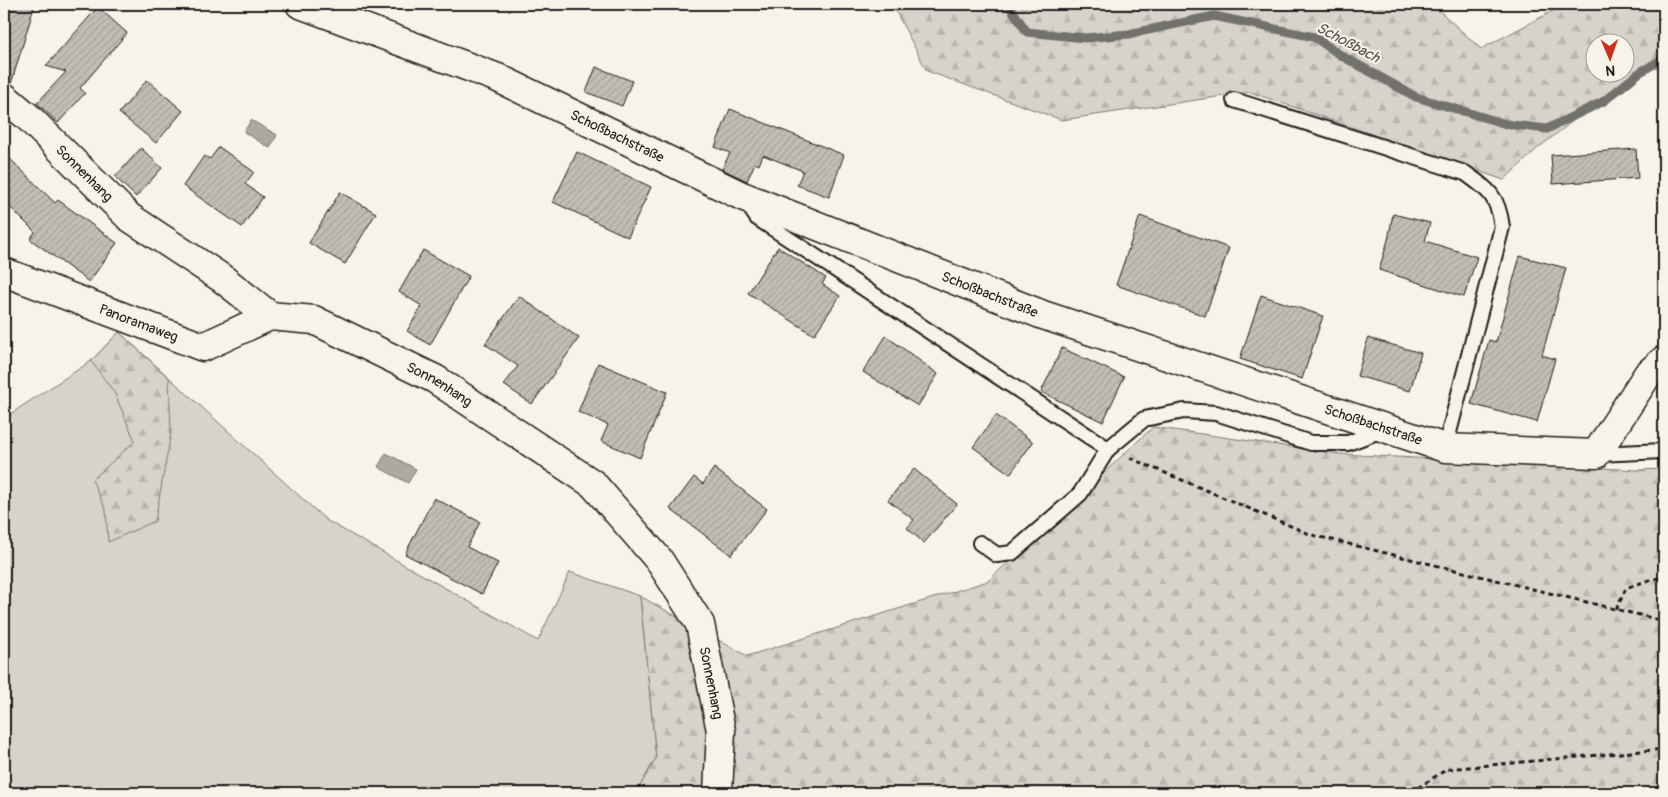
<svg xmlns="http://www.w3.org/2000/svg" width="1668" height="797" viewBox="0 0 1668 797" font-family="Pangolin,sans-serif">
<defs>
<pattern id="forest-firs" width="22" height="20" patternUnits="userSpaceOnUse" patternTransform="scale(1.25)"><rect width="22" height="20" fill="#d7d3cb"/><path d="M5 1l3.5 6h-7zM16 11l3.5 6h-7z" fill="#b8b5ae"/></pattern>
<pattern id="building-hatch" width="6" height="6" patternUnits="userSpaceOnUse" patternTransform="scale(1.25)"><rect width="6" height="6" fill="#c0beb5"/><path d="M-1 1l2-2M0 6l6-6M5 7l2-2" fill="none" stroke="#a4a39b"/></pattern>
</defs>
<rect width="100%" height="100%" fill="#f7f3e8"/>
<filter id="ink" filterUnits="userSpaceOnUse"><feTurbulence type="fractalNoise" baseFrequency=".02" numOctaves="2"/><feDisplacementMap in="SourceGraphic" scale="10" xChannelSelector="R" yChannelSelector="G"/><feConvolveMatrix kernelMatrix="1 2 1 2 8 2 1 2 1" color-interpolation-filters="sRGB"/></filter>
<g filter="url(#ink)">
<path fill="#d7d3cb" stroke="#7a7874" d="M 119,332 L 326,520 L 538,641 L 570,572 L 640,596 L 656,758 L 636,793 L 4,793 L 4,418 L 91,361 Z"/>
<g fill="url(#forest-firs)" stroke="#7a7874" fill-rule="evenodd">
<path d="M 892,4 L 1432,4 L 1481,49 L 1566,4 L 1664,4 L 1664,57 L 1644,66 L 1538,148 L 1504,180 L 1250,92 L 1062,120 L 927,71 ZM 1596,42 L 1626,42 L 1626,72 L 1596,72 Z"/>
<path d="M 119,332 L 169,378 L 171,433 L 155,521 L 108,542 L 106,510 L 92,480 L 135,441 L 114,392 L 91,361 Z"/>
<path d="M 1153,427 L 1340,454 L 1638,470 L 1664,469 L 1664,793 L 636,793 L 656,758 L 640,596 L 747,656 L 988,581 Z"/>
</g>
<g fill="#aca9a2" stroke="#72716c">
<path d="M 251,120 L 277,135 L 270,148 L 244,132 Z"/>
<path d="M 386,453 L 416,469 L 408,483 L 378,467 Z"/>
</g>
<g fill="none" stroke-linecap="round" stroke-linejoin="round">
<path stroke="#72716c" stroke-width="9" d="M 1008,4 L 1027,32 L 1085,38 L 1129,34 L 1214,16 L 1314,37 L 1342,56 L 1416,97 L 1506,124 L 1547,129 L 1604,101 L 1639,73 L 1664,58"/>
</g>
<g fill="url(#building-hatch)" stroke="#1c1c1c">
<path d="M 4,4 L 35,4 L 11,84 L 4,82 Z"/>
<path d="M 98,7 L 127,33 L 80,88 L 85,93 L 58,123 L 37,103 L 66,72 L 46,66 Z"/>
<path d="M 596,67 L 632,81 L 622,106 L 586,92 Z"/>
<path d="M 147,80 L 183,111 L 156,143 L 119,113 Z"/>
<path d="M 730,109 L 844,155 L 829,197 L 797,185 L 803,171 L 763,155 L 759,165 L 755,163 L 747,181 L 722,169 L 730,153 L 715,147 Z"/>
<path d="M 219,147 L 254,172 L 245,184 L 263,197 L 242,227 L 183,186 L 204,156 L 210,159 Z"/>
<path d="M 141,148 L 162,168 L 136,197 L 115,177 Z"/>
<path d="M 1636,149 L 1638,178 L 1553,184 L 1551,155 Z"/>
<path d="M 577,152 L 651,187 L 628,237 L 553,202 Z"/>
<path d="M 4,153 L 55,203 L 58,200 L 117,243 L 89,282 L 30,239 L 35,232 L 4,201 Z"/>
<path d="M 340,192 L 376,213 L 345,264 L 309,243 Z"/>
<path d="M 1393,214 L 1430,223 L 1425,241 L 1477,257 L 1464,297 L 1379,270 L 1388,240 Z"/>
<path d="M 1140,216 L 1229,248 L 1205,316 L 1116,285 Z"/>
<path d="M 778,247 L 826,278 L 822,284 L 840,296 L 814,335 L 748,293 Z"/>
<path d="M 423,250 L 469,276 L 430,345 L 407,331 L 422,306 L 399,292 Z"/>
<path d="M 1520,256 L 1566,268 L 1542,355 L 1555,359 L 1537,422 L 1471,404 L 1489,340 L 1496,342 Z"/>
<path d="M 1261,295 L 1323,316 L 1302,379 L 1240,359 Z"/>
<path d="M 519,296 L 579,338 L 532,404 L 504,385 L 518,366 L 485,344 Z"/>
<path d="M 886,336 L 938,374 L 918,406 L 863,372 Z"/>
<path d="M 1368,338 L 1421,353 L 1410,391 L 1357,376 Z"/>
<path d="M 1062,348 L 1124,377 L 1103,422 L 1041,392 Z"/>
<path d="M 598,363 L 667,392 L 640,458 L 601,441 L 608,425 L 578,412 Z"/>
<path d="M 996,415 L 1033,442 L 1010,474 L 973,447 Z"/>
<path d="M 714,468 L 767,509 L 731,555 L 670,509 L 694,477 L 703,484 Z"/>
<path d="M 914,469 L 957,504 L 924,543 L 907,528 L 914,520 L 888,500 Z"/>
<path d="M 434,498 L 480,522 L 467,547 L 498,563 L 482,594 L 405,554 Z"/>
</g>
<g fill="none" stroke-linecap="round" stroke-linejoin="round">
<g stroke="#1c1c1c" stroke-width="18">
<g id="lane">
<path d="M 1234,100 L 1465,173 C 1489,190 1498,196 1502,227 L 1445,448"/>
<path d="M 745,200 L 757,218 L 1108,449"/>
<path d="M 1596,454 L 1664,451"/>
<path d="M 980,543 L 997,555 L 1012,553 L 1080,494 L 1108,449 L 1144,419 L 1184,411 L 1216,413 L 1311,443 L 1348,443 L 1382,430"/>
</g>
</g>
<g stroke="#1c1c1c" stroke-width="31">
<g id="street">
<path id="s1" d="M 300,4 L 498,78 L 742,196 L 1043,315 L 1445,448 L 1596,454 L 1648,374 L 1664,360"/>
<path id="s2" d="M 4,97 L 28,117 L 129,217 L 223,279 L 270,316 L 314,320 L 435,379 L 593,484 L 659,560 L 700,624 L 721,731 L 718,793"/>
<path id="s3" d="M 4,272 L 203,347 L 270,316"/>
</g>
</g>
<g stroke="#1c1c1c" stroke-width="3" stroke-dasharray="5 4" stroke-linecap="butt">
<path d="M 1130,458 L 1312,535 L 1664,621"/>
<path d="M 1616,610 L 1626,588 L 1652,579 L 1664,578"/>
<path d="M 1410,793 L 1447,769 L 1664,749"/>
</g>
<use href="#lane" stroke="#f7f3e8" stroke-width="14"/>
<use href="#street" stroke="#f7f3e8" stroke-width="28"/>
</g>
</g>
<g text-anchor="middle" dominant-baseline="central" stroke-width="4" stroke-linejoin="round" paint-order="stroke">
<g font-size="14" fill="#1c1c1c" stroke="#f7f3e8">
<text stroke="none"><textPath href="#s1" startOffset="344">Schoßbachstraße</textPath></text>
<text stroke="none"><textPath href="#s2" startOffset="111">Sonnenhang</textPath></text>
<text stroke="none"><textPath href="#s1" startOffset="749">Schoßbachstraße</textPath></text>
<text stroke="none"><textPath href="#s3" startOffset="144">Panoramaweg</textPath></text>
<text stroke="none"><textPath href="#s2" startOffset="531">Sonnenhang</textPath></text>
<text stroke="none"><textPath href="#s1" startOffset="1154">Schoßbachstraße</textPath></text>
<text stroke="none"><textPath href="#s2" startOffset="951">Sonnenhang</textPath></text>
</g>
<g font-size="15" font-style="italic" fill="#565452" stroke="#f7f3e8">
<text transform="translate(1348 43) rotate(28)">Schoßbach</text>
</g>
</g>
<rect width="1668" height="797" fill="none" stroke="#f7f3e8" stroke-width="20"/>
<rect x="10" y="10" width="1648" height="777" fill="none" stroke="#1c1c1c" stroke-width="2" filter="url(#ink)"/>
<g transform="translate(1610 58) rotate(178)"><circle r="24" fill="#f7f3e8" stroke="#9f9d96"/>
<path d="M0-4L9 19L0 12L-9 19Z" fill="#c8321e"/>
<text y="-8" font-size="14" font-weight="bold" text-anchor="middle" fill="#1c1c1c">N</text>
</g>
</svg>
